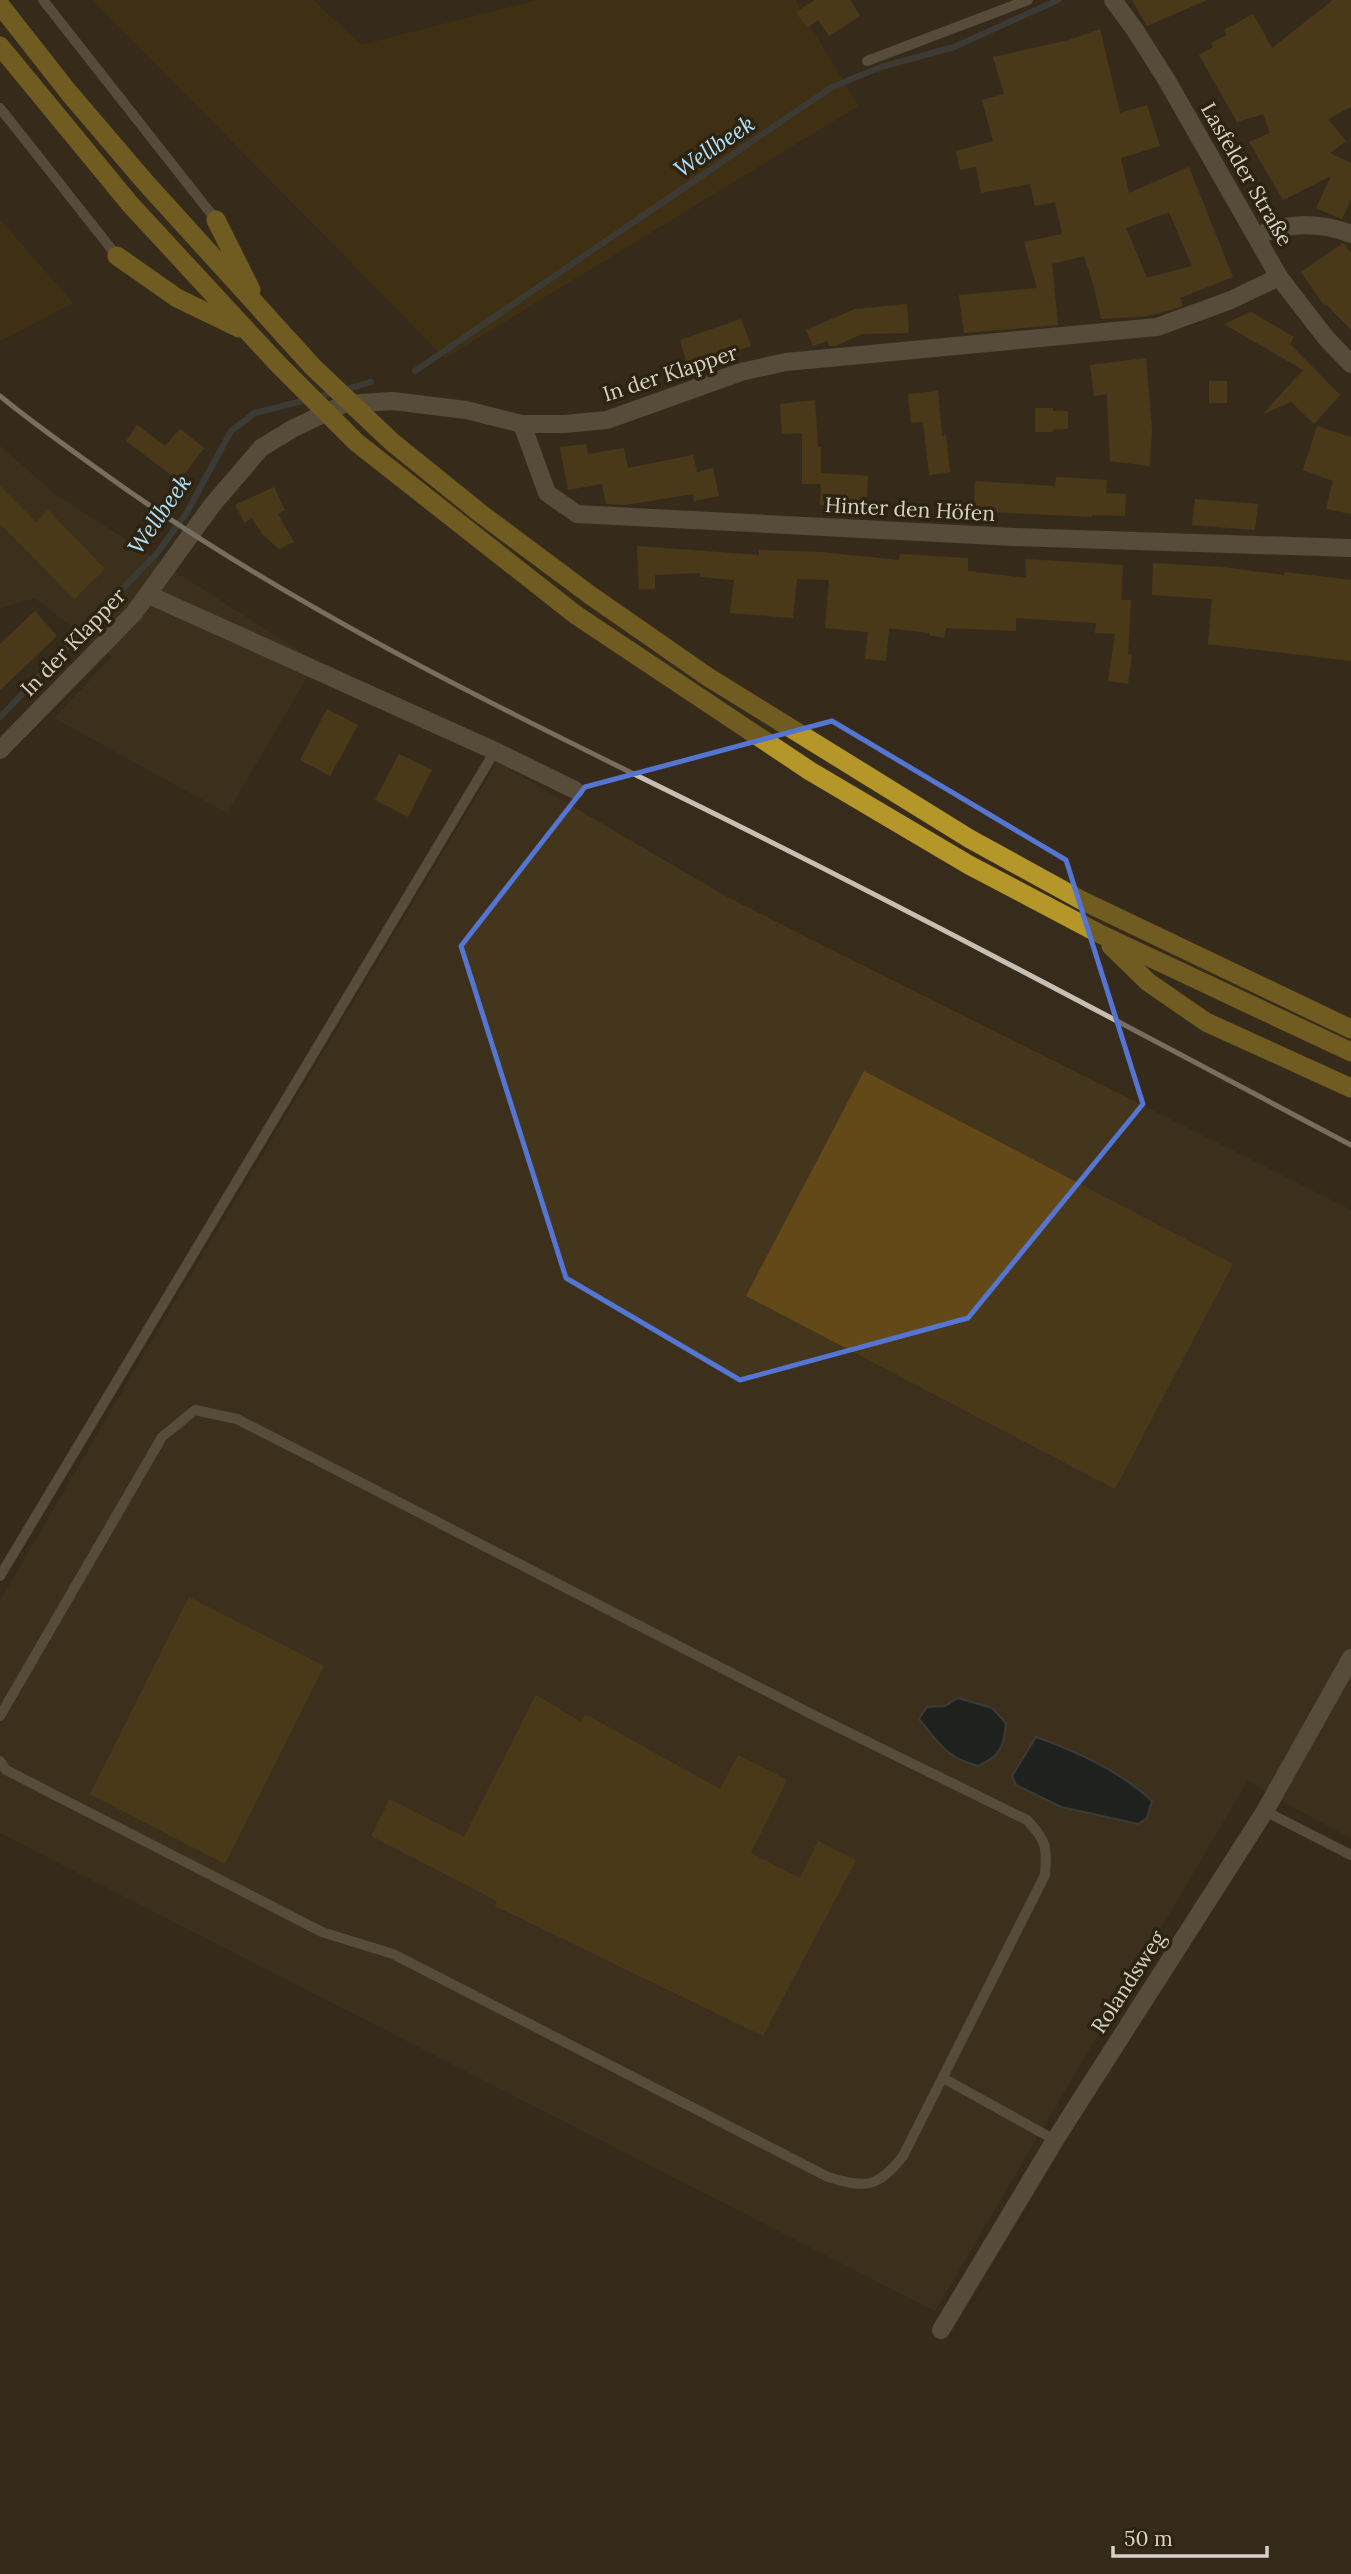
<svg xmlns="http://www.w3.org/2000/svg" width="1351" height="2574" viewBox="0 0 1351 2574" font-family="Lora,serif">
<rect width="100%" height="100%" fill="#372c1b"/>
<g fill="#44351d">
<path d="M 0,446 L 56,495 L 316,662 L 227,813 L 54,718 L 112,657 L 35,598 L 0,608 Z"/>
<path d="M 497,762 L 729,898 L 1351,1210 L 1351,1838 L 1296,1809 L 1248,1780 L 935,2311 L 0,1833 L 0,1601 L 170,1310 Z"/>
</g>
<g fill="#4b360d">
<path d="M 93,0 L 313,0 L 361,45 L 538,0 L 795,0 L 858,106 L 445,358 Z"/>
<path d="M 0,220 L 73,303 L 0,341 Z"/>
</g>
<g fill="#001523" stroke="#414d54" stroke-width="2">
<path d="M 958,1698 L 992,1708 L 1006,1723 C 1004,1747 1000,1756 978,1766 C 946,1758 939,1743 919,1719 L 927,1707 L 945,1706 Z"/>
<path d="M 1036,1737 C 1076,1751 1121,1772 1152,1801 L 1147,1818 L 1138,1824 L 1061,1807 L 1016,1785 L 1012,1776 Z"/>
</g>
<g fill="none" stroke-linecap="round" stroke-linejoin="round">
<g stroke="#414d54" stroke-width="6">
<path d="M 415,371 L 832,87 L 881,67 L 954,47 L 1058,0"/>
<path d="M 344,390 L 371,382"/>
<path d="M 0,717 L 158,552 L 187,512 L 231,431 L 255,413 L 333,393"/>
</g>
</g>
<g fill="#634917" fill-rule="evenodd">
<path d="M 815,0 L 850,0 L 860,16 L 829,36 L 818,20 L 807,28 L 796,12 Z"/>
<path d="M 1132,0 L 1207,0 L 1147,26 Z"/>
<path d="M 1333,0 L 1351,0 L 1351,107 L 1328,119 L 1346,141 L 1330,153 L 1351,163 L 1351,199 L 1342,219 L 1316,208 L 1331,176 L 1283,200 L 1249,142 L 1270,133 L 1263,114 L 1237,122 L 1199,55 L 1213,47 L 1211,43 L 1227,35 L 1224,30 L 1253,14 L 1272,48 Z"/>
<path d="M 1100,29 L 1120,113 L 1147,105 L 1160,146 L 1121,158 L 1129,193 L 1189,167 L 1233,277 L 1180,298 L 1183,306 L 1167,311 L 1147,316 L 1101,319 L 1094,287 L 1084,256 L 1052,264 L 1058,325 L 964,333 L 959,295 L 1037,288 L 1024,242 L 1062,234 L 1055,202 L 1035,206 L 1030,184 L 981,193 L 976,167 L 960,170 L 956,151 L 993,141 L 982,100 L 1004,94 L 993,57 L 1069,40 ZM 1169,212 L 1192,266 L 1147,278 L 1126,228 Z"/>
<path d="M 1343,243 L 1351,253 L 1351,330 L 1326,304 L 1324,305 L 1301,272 Z"/>
<path d="M 907,304 L 909,333 L 862,334 L 835,346 L 829,346 L 827,341 L 813,346 L 806,330 L 855,309 Z"/>
<path d="M 1251,312 L 1294,337 L 1290,344 L 1340,395 L 1314,424 L 1291,402 L 1263,414 L 1303,370 L 1224,324 Z"/>
<path d="M 741,319 L 751,346 L 688,367 L 680,340 Z"/>
<path d="M 1146,358 L 1152,430 L 1150,466 L 1110,461 L 1107,394 L 1094,396 L 1090,365 Z"/>
<rect x="1209" y="381" width="18" height="22"/>
<path d="M 938,391 L 942,436 L 946,435 L 950,472 L 929,475 L 923,422 L 911,423 L 908,394 Z"/>
<path d="M 815,400 L 818,447 L 821,447 L 821,484 L 802,484 L 802,433 L 782,434 L 780,404 Z"/>
<path d="M 1035,408 L 1053,408 L 1053,411 L 1068,411 L 1068,429 L 1054,429 L 1053,432 L 1035,432 Z"/>
<path d="M 137,425 L 165,446 L 180,429 L 204,448 L 179,481 L 126,441 Z"/>
<path d="M 1317,426 L 1351,437 L 1351,514 L 1326,509 L 1333,481 L 1303,470 Z"/>
<path d="M 586,444 L 588,454 L 624,448 L 628,468 L 693,455 L 697,472 L 713,468 L 719,496 L 694,501 L 693,494 L 625,505 L 606,504 L 602,484 L 568,490 L 560,447 Z"/>
<path d="M 821,473 L 868,476 L 866,515 L 843,514 L 844,507 L 820,505 Z"/>
<path d="M 1056,477 L 1107,480 L 1106,493 L 1126,494 L 1125,516 L 1092,515 L 1092,517 L 974,511 L 975,481 L 1055,486 Z"/>
<path d="M 0,486 L 36,522 L 48,510 L 105,569 L 74,599 L 0,524 Z"/>
<path d="M 274,487 L 285,510 L 278,514 L 294,542 L 279,549 L 262,534 L 252,518 L 245,523 L 235,505 Z"/>
<path d="M 1195,499 L 1258,504 L 1255,530 L 1192,525 Z"/>
<path d="M 637,546 L 759,555 L 759,550 L 821,552 L 899,560 L 900,554 L 968,558 L 968,571 L 1026,578 L 1025,559 L 1123,565 L 1121,600 L 1131,600 L 1128,654 L 1132,655 L 1128,684 L 1108,681 L 1115,634 L 1095,633 L 1096,623 L 1016,618 L 1016,631 L 946,628 L 944,638 L 929,635 L 929,633 L 889,628 L 886,661 L 865,659 L 868,632 L 825,628 L 829,580 L 797,579 L 793,618 L 730,613 L 734,580 L 700,577 L 700,573 L 655,575 L 655,589 L 639,589 Z"/>
<path d="M 1153,563 L 1222,567 L 1284,575 L 1285,572 L 1351,580 L 1351,661 L 1208,644 L 1212,599 L 1152,595 Z"/>
<path d="M 35,611 L 57,636 L 0,690 L 0,644 Z"/>
<path d="M 327,709 L 358,725 L 330,776 L 300,760 Z"/>
<path d="M 399,754 L 432,770 L 408,817 L 375,800 Z"/>
<path d="M 864,1071 L 1233,1264 L 1115,1489 L 746,1296 Z"/>
<path d="M 189,1597 L 324,1666 L 225,1864 L 90,1794 Z"/>
<path d="M 536,1695 L 581,1722 L 585,1714 L 720,1789 L 738,1755 L 787,1780 L 751,1853 L 800,1878 L 818,1841 L 856,1860 L 763,2036 L 495,1906 L 497,1901 L 371,1836 L 390,1799 L 464,1837 Z"/>
</g>
<g fill="none" stroke-linecap="round" stroke-linejoin="round">
<g stroke="#7e725f" stroke-width="10">
<path d="M 43,0 L 216,220"/>
<path d="M 867,61 L 1028,0"/>
<path d="M 0,108 L 117,256"/>
<path d="M 0,1576 L 495,751"/>
<path d="M 0,1716 L 162,1437 L 195,1410 L 237,1419 L 817,1717 L 1027,1820 C 1047,1841 1047,1847 1045,1875 L 903,2156 C 877,2189 865,2188 828,2177 L 393,1954 L 322,1932 L 6,1770 L 0,1761"/>
<path d="M 1265,1811 L 1351,1855"/>
<path d="M 943,2078 L 1055,2140"/>
</g>
<g stroke="#7e725f" stroke-width="18">
<path d="M 1113,0 L 1135,30 L 1166,79 L 1279,277 L 1326,338 L 1351,364"/>
<path d="M 1257,236 C 1286,222 1321,222 1351,234"/>
<path d="M 522,424 L 547,493 L 577,514 L 1014,537 L 1351,548"/>
<path d="M 149,595 L 495,751 L 575,790"/>
<path d="M 0,750 L 134,613 L 213,504 L 261,448 L 292,429 L 344,404 L 393,401 L 466,410 L 522,424 L 564,424 L 607,420 L 741,372 L 786,362 L 1157,327 L 1231,300 L 1279,277"/>
<path d="M 941,2330 L 1055,2140 L 1265,1811 L 1351,1658"/>
</g>
<g stroke="#b59628" stroke-width="19">
<path d="M 0,5 L 70,94 L 146,183 L 313,367 L 392,442 L 480,513 L 590,595 L 708,677 L 970,839 L 1081,900 L 1351,1029"/>
<path d="M 0,46 L 130,204 L 277,363 L 356,442 L 576,615 L 810,771 L 969,865 L 1098,933 L 1351,1052"/>
<path d="M 216,220 L 251,290"/>
<path d="M 117,256 L 177,298 L 239,328"/>
<path d="M 1111,946 L 1148,982 L 1206,1022 L 1351,1088"/>
</g>
<path stroke="#c7bfb4" stroke-width="5" d="M 0,396 C 34,424 70,449 106,475 C 302,616 522,718 737,825 C 944,928 1147,1037 1351,1145"/>
</g>
<path d="M0 0H1351V2574H0ZM 832,721 L 1066,860 L 1143,1104 L 968,1318 L 740,1380 L 566,1278 L 461,946 L 585,787 Z" fill="#372c1b" fill-opacity=".55" fill-rule="evenodd"/>
<path fill="none" stroke="#5575d3" stroke-width="5" stroke-linejoin="round" d="M 832,721 L 1066,860 L 1143,1104 L 968,1318 L 740,1380 L 566,1278 L 461,946 L 585,787 Z"/>
<g text-anchor="middle" dominant-baseline="central" stroke-width="7" stroke-linejoin="round" paint-order="stroke">
<g font-size="21" fill="#d8d1c7" stroke="#2d2311">
<text transform="translate(1247 174) rotate(60)">Lasfelder Straße</text>
<text transform="translate(670 373) rotate(-18)">In der Klapper</text>
<text transform="translate(910 509) rotate(3)">Hinter den Höfen</text>
<text transform="translate(73 642) rotate(-46)">In der Klapper</text>
<text transform="translate(1128 1982) rotate(-57)">Rolandsweg</text>
</g>
<g font-size="23" font-style="italic" fill="#b0e0fb" stroke="#2d2311">
<text transform="translate(714 146) rotate(-34)">Wellbeek</text>
<text transform="translate(159 514) rotate(-55)">Wellbeek</text>
</g>
</g>
<path d="M1113 2546v10h154v-10" fill="none" stroke="#d8d1c7" stroke-width="3.5"/>
<text x="1124" y="2546" font-size="21" fill="#d8d1c7" stroke="#2d2311" stroke-width="5" paint-order="stroke">50 m</text>
</svg>
